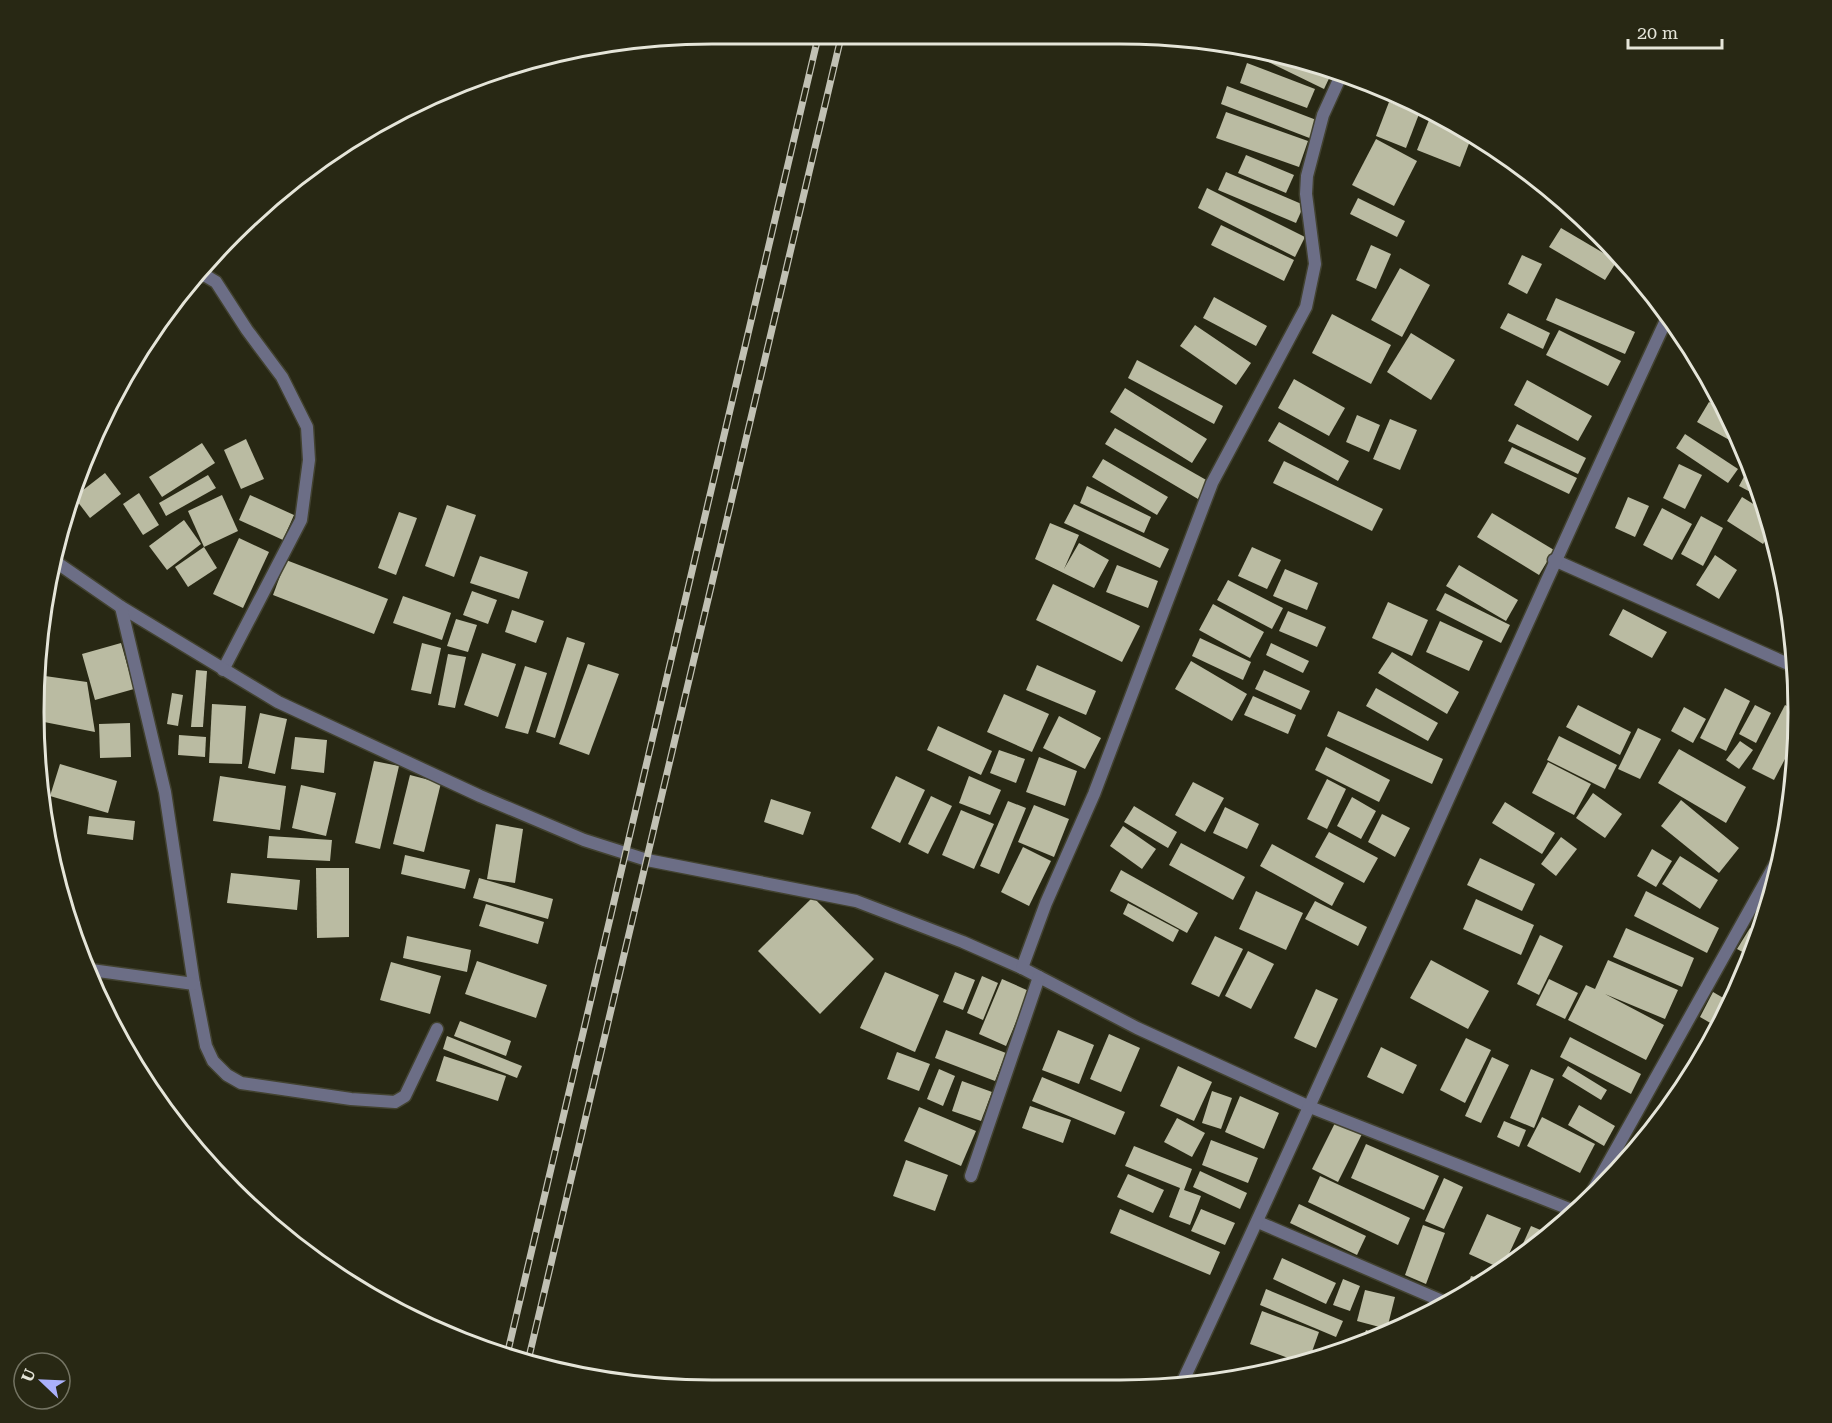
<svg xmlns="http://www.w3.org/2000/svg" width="1832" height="1423" viewBox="0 0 1832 1423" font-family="'Roboto Serif',serif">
<rect width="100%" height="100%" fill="#282814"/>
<g fill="#babba2">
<path d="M 1246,51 L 1247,51 L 1334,68 L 1324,89 Z"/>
<path d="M 1247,63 L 1315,89 L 1307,108 L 1240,83 Z"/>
<path d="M 1227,86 L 1319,121 L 1312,139 L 1221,104 Z"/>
<path d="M 1389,102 L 1419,114 L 1406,148 L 1376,136 Z"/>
<path d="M 1226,112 L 1308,141 L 1299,167 L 1216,138 Z"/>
<path d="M 1431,115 L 1473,133 L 1460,167 L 1417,150 Z"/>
<path d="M 1376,139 L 1417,161 L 1394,206 L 1352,185 Z"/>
<path d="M 1246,155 L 1294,175 L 1286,193 L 1238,173 Z"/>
<path d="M 1226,172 L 1304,205 L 1296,223 L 1218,190 Z"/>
<path d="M 1207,188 L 1305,237 L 1295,257 L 1198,208 Z"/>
<path d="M 1358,198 L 1405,221 L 1397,237 L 1350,214 Z"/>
<path d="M 1221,225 L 1294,260 L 1284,281 L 1211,245 Z"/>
<path d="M 1561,228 L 1617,261 L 1605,280 L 1549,247 Z"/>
<path d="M 1371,245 L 1391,254 L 1376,289 L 1356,280 Z"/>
<path d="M 1522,255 L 1542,264 L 1527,294 L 1508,284 Z"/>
<path d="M 1400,268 L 1430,285 L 1402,337 L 1371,320 Z"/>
<path d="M 1214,297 L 1267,326 L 1256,346 L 1203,318 Z"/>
<path d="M 1556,298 L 1635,332 L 1625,354 L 1546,320 Z"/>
<path d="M 1508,313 L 1550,333 L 1543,349 L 1500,328 Z"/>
<path d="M 1332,314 L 1391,345 L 1371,384 L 1312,353 Z"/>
<path d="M 1195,325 L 1251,363 L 1236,385 L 1180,346 Z"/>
<path d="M 1559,330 L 1621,361 L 1608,386 L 1546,355 Z"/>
<path d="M 1411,333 L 1455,360 L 1431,400 L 1387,372 Z"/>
<path d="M 1137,360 L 1223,406 L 1214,424 L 1128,378 Z"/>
<path d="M 1294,379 L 1345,408 L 1329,436 L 1278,408 Z"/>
<path d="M 1527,380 L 1592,416 L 1578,441 L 1514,405 Z"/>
<path d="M 1715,387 L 1719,397 L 1721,400 L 1711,394 Z"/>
<path d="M 1125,388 L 1207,439 L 1192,463 L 1110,412 Z"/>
<path d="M 1709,402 L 1726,411 L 1742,447 L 1697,422 Z"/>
<path d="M 1357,415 L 1380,425 L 1369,452 L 1346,442 Z"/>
<path d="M 1390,419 L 1417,430 L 1400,470 L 1373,459 Z"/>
<path d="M 1279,422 L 1349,461 L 1338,481 L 1268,441 Z"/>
<path d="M 1517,424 L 1586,458 L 1578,474 L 1508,441 Z"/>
<path d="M 1115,428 L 1208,481 L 1198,499 L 1105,444 Z"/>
<path d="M 1685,434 L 1738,469 L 1728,483 L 1676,448 Z"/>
<path d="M 246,439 L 264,479 L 241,489 L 224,450 Z"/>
<path d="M 202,443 L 215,463 L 162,497 L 149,477 Z"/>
<path d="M 1512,447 L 1577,478 L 1569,494 L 1504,463 Z"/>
<path d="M 1103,459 L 1168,497 L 1157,515 L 1092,477 Z"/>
<path d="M 1284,461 L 1383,509 L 1372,531 L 1273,483 Z"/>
<path d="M 1679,464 L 1702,475 L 1685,509 L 1663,498 Z"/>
<path d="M 1747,471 L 1755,475 L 1764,499 L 1739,486 Z"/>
<path d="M 105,473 L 121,494 L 90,518 L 74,497 Z"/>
<path d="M 208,475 L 216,488 L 166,516 L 159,503 Z"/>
<path d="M 1087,486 L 1151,517 L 1144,533 L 1080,503 Z"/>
<path d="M 139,493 L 159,525 L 143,535 L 123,504 Z"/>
<path d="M 222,495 L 238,531 L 204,547 L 188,511 Z"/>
<path d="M 250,495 L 294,515 L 283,540 L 239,520 Z"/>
<path d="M 1628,497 L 1649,506 L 1635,537 L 1615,528 Z"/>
<path d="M 1742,497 L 1768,513 L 1772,531 L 1763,544 L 1727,521 Z"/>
<path d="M 1074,504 L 1169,549 L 1160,568 L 1064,523 Z"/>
<path d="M 447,505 L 476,515 L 454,577 L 425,566 Z"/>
<path d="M 1662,508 L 1692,524 L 1672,560 L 1643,545 Z"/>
<path d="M 399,512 L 417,518 L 396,575 L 378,568 Z"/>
<path d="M 1492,513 L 1554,550 L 1539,575 L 1477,537 Z"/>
<path d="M 1701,516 L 1723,528 L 1703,566 L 1681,554 Z"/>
<path d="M 184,520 L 201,544 L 167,570 L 149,546 Z"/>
<path d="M 1050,523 L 1079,535 L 1064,569 L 1079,543 L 1109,560 L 1094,588 L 1035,559 Z"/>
<path d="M 239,538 L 269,552 L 243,608 L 213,594 Z"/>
<path d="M 204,547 L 217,568 L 188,587 L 175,567 Z"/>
<path d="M 1252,547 L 1281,560 L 1267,589 L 1238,576 Z"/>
<path d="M 1715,555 L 1737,570 L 1719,599 L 1696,585 Z"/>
<path d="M 480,556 L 528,572 L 519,599 L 470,583 Z"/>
<path d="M 286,560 L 388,599 L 374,634 L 273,595 Z"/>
<path d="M 1117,565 L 1158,581 L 1148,608 L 1106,592 Z"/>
<path d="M 1459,565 L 1518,600 L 1506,621 L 1446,586 Z"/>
<path d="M 1285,569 L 1318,583 L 1307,610 L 1273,596 Z"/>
<path d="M 1228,580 L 1283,608 L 1272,629 L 1217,600 Z"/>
<path d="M 1053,584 L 1140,626 L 1122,662 L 1036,620 Z"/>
<path d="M 472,591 L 497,600 L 488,624 L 463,615 Z"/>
<path d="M 1445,593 L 1510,625 L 1501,643 L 1436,610 Z"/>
<path d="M 403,596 L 451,613 L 442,640 L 393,623 Z"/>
<path d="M 1388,602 L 1428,620 L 1412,656 L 1372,638 Z"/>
<path d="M 1213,604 L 1264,632 L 1250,658 L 1199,630 Z"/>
<path d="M 1623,609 L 1667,632 L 1652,658 L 1609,635 Z"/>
<path d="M 512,610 L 544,621 L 536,643 L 505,632 Z"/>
<path d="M 1288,611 L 1326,627 L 1317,647 L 1279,631 Z"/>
<path d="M 456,619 L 477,625 L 468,652 L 447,646 Z"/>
<path d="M 1440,621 L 1483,641 L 1469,671 L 1426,652 Z"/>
<path d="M 567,637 L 585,643 L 555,738 L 536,732 Z"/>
<path d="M 1200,638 L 1251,662 L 1243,680 L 1192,656 Z"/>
<path d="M 121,643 L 134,689 L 95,700 L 82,654 Z"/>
<path d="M 422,643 L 441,648 L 431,694 L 411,690 Z"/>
<path d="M 1271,643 L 1309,661 L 1303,673 L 1266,655 Z"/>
<path d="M 1392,652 L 1459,692 L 1447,714 L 1378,673 Z"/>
<path d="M 482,653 L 516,664 L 498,717 L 464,705 Z"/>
<path d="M 448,654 L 466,657 L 455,708 L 438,705 Z"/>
<path d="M 1191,661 L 1247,694 L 1232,721 L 1175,689 Z"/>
<path d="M 588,664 L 619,674 L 589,755 L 559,744 Z"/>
<path d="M 1037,665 L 1096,691 L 1086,715 L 1026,690 Z"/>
<path d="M 525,666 L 547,673 L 528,734 L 505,728 Z"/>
<path d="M 196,670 L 207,671 L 203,727 L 191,727 Z"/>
<path d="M 1264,670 L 1310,691 L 1301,710 L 1255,689 Z"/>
<path d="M 38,675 L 87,682 L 95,732 L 34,720 Z"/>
<path d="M 1376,688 L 1438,723 L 1428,741 L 1366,706 Z"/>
<path d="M 1725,688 L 1750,701 L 1726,751 L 1700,738 Z"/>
<path d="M 172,693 L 183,695 L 178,726 L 167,724 Z"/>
<path d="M 1004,694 L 1049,714 L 1032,752 L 987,732 Z"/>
<path d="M 1253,696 L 1296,715 L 1288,734 L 1244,715 Z"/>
<path d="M 212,704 L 246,706 L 242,764 L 209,763 Z"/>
<path d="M 1578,705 L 1631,732 L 1620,755 L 1566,727 Z"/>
<path d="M 1755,705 L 1771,713 L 1756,743 L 1739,734 Z"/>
<path d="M 1785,705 L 1796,711 L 1797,736 L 1774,780 L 1752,769 Z"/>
<path d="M 1684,707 L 1706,719 L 1693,743 L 1671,731 Z"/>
<path d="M 1338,711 L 1443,759 L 1432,784 L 1327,736 Z"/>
<path d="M 260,713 L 287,719 L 275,774 L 248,768 Z"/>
<path d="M 1059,716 L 1101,738 L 1085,769 L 1043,748 Z"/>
<path d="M 130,723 L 131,757 L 100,758 L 99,724 Z"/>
<path d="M 938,726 L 992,751 L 981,775 L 927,750 Z"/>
<path d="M 1638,728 L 1661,739 L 1640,779 L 1618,769 Z"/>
<path d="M 179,735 L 206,737 L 205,757 L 178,755 Z"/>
<path d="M 1559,736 L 1617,765 L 1605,789 L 1547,760 Z"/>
<path d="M 295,737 L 327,740 L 324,773 L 291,769 Z"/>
<path d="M 1740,741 L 1753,750 L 1739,769 L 1726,760 Z"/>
<path d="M 1326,747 L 1390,780 L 1379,802 L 1315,770 Z"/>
<path d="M 1679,749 L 1746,787 L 1726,823 L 1658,783 Z"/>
<path d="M 999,750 L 1025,759 L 1016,783 L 990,773 Z"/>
<path d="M 1039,757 L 1077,771 L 1065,806 L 1026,792 Z"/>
<path d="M 374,761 L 399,766 L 380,849 L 355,843 Z"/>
<path d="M 1548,762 L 1591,784 L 1574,815 L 1532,793 Z"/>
<path d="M 60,764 L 117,781 L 108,813 L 50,796 Z"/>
<path d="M 410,775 L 441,783 L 424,852 L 393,844 Z"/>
<path d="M 220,776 L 286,786 L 280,830 L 213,821 Z"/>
<path d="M 896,776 L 925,790 L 900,843 L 871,828 Z"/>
<path d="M 969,776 L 1001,790 L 990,815 L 959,803 Z"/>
<path d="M 1327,779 L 1346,789 L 1327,829 L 1307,819 Z"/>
<path d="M 1193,782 L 1224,798 L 1205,832 L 1175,815 Z"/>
<path d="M 301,785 L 336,793 L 326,836 L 292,828 Z"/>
<path d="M 1593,793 L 1622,814 L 1605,838 L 1576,818 Z"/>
<path d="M 931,796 L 952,806 L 928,854 L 908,844 Z"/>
<path d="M 1352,797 L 1376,811 L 1361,839 L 1337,826 Z"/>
<path d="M 771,799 L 811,812 L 803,835 L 764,822 Z"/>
<path d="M 1681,800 L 1739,848 L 1719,873 L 1661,826 Z"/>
<path d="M 1008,801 L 1026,808 L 999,874 L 980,866 Z"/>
<path d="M 1505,802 L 1555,833 L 1542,854 L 1492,823 Z"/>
<path d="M 1034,805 L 1069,819 L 1054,857 L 1018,842 Z"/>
<path d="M 1134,806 L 1177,832 L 1168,848 L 1124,822 Z"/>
<path d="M 1225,807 L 1259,824 L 1247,849 L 1213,833 Z"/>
<path d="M 961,810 L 994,824 L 974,869 L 942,855 Z"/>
<path d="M 1382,814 L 1410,828 L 1395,857 L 1368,842 Z"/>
<path d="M 89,816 L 135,821 L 133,840 L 87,834 Z"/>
<path d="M 496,824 L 523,829 L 515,883 L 487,879 Z"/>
<path d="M 1123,826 L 1156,849 L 1142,869 L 1110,846 Z"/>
<path d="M 1329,832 L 1378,858 L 1364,883 L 1315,857 Z"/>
<path d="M 269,836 L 332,840 L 330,861 L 267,858 Z"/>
<path d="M 1561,837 L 1577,849 L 1556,876 L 1541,864 Z"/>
<path d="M 1181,843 L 1245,877 L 1233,900 L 1169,865 Z"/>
<path d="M 1272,844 L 1344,883 L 1332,906 L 1260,866 Z"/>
<path d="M 1023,847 L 1051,861 L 1029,906 L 1001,892 Z"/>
<path d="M 1652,849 L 1672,861 L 1656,887 L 1637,876 Z"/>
<path d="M 405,855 L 470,870 L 465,889 L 401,874 Z"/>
<path d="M 1680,856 L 1718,880 L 1700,909 L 1662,884 Z"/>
<path d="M 1480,858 L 1535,884 L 1522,911 L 1467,885 Z"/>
<path d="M 316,868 L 349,868 L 349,937 L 317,938 Z"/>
<path d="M 1121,870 L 1198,913 L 1187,933 L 1110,891 Z"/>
<path d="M 231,873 L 300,880 L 297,910 L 227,903 Z"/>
<path d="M 479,878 L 553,899 L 548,919 L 473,898 Z"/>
<path d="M 1256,891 L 1303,913 L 1286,950 L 1239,929 Z"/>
<path d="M 1646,891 L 1719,928 L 1707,953 L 1634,916 Z"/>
<path d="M 813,897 L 874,959 L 820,1014 L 758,951 Z"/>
<path d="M 1476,899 L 1534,925 L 1521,955 L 1463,929 Z"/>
<path d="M 1315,901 L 1367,927 L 1358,946 L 1305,919 Z"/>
<path d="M 1128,903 L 1179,930 L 1173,942 L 1123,914 Z"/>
<path d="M 486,904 L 544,922 L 538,944 L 479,926 Z"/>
<path d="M 1626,928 L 1694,958 L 1682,987 L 1613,957 Z"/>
<path d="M 1750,928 L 1759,933 L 1750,956 L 1737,949 Z"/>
<path d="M 1540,935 L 1563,946 L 1539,995 L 1517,984 Z"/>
<path d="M 407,936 L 471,950 L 467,972 L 403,958 Z"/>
<path d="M 1215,936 L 1243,949 L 1219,997 L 1191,984 Z"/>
<path d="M 1248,951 L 1274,964 L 1251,1009 L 1225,996 Z"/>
<path d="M 1431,960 L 1489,991 L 1468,1029 L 1410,998 Z"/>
<path d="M 1608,960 L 1678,990 L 1665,1019 L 1605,994 L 1664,1025 L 1646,1060 L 1568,1020 L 1586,985 L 1595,989 Z"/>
<path d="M 477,961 L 547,985 L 536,1018 L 465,994 Z"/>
<path d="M 391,962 L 441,976 L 430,1014 L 380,1000 Z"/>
<path d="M 885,972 L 939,995 L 915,1052 L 860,1028 Z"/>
<path d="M 955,972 L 975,980 L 963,1010 L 943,1002 Z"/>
<path d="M 982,976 L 998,983 L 983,1020 L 967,1013 Z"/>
<path d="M 1002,979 L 1029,991 L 1006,1046 L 979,1034 Z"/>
<path d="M 1549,979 L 1578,993 L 1565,1019 L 1536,1005 Z"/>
<path d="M 1316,989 L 1338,999 L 1316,1048 L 1294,1038 Z"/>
<path d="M 1713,992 L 1732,1003 L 1719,1028 L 1700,1017 Z"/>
<path d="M 460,1021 L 511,1041 L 506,1056 L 454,1036 Z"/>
<path d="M 946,1030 L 1006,1053 L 995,1081 L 935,1058 Z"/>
<path d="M 1058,1030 L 1094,1045 L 1079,1084 L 1042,1070 Z"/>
<path d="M 1109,1034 L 1140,1048 L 1121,1092 L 1090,1079 Z"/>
<path d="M 447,1036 L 522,1066 L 517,1078 L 443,1049 Z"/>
<path d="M 1570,1037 L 1641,1074 L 1631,1094 L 1560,1057 Z"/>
<path d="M 1466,1038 L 1491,1050 L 1465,1103 L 1440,1090 Z"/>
<path d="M 1381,1047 L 1417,1065 L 1403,1094 L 1367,1077 Z"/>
<path d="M 897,1052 L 930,1064 L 919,1091 L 887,1079 Z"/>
<path d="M 444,1056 L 506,1076 L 498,1101 L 436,1081 Z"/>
<path d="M 1492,1057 L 1509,1065 L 1481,1123 L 1465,1116 Z"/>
<path d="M 1178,1066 L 1212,1082 L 1194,1121 L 1160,1106 Z"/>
<path d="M 1568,1066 L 1607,1090 L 1601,1100 L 1562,1076 Z"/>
<path d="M 939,1069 L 955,1076 L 943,1106 L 927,1099 Z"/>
<path d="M 1531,1069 L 1554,1079 L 1534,1128 L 1510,1118 Z"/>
<path d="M 1042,1077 L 1125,1112 L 1115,1135 L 1032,1101 Z"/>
<path d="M 962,1081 L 992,1092 L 981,1121 L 952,1111 Z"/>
<path d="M 1212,1091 L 1232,1098 L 1221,1129 L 1202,1123 Z"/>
<path d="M 1240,1096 L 1279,1113 L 1264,1149 L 1225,1132 Z"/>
<path d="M 1579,1105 L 1615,1126 L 1604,1146 L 1568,1125 Z"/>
<path d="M 1030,1106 L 1071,1120 L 1063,1143 L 1022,1128 Z"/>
<path d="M 919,1107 L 976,1131 L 961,1166 L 904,1141 Z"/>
<path d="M 1542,1117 L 1595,1144 L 1580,1173 L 1527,1146 Z"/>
<path d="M 1177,1118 L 1205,1133 L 1192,1157 L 1164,1142 Z"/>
<path d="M 1336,1121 L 1362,1134 L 1338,1182 L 1312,1169 Z"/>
<path d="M 1504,1121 L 1526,1130 L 1519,1147 L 1497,1137 Z"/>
<path d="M 1211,1140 L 1258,1158 L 1248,1183 L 1202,1165 Z"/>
<path d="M 1366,1144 L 1439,1176 L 1424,1210 L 1351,1178 Z"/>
<path d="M 1134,1146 L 1192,1169 L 1184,1190 L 1201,1196 L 1190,1225 L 1169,1217 L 1180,1188 L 1125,1166 Z"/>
<path d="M 906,1160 L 948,1175 L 935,1211 L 893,1196 Z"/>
<path d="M 1200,1171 L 1247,1193 L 1240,1209 L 1193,1187 Z"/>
<path d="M 1128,1174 L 1164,1190 L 1153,1213 L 1117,1197 Z"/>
<path d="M 1320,1176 L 1410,1218 L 1398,1245 L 1308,1202 Z"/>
<path d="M 1444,1178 L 1463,1187 L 1444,1229 L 1425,1221 Z"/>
<path d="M 1299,1204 L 1366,1236 L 1357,1255 L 1290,1223 Z"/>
<path d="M 1120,1209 L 1220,1252 L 1210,1275 L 1110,1233 Z"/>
<path d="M 1201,1209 L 1235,1223 L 1225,1245 L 1191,1231 Z"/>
<path d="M 1487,1214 L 1521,1228 L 1502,1269 L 1469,1254 Z"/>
<path d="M 1423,1225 L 1445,1233 L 1426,1284 L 1405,1275 Z"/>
<path d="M 1531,1226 L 1550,1234 L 1516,1259 Z"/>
<path d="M 1282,1258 L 1336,1283 L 1326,1304 L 1273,1279 Z"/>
<path d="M 1471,1276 L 1486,1280 L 1464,1296 Z"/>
<path d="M 1343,1279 L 1360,1286 L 1350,1311 L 1333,1305 Z"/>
<path d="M 1266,1289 L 1343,1321 L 1336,1337 L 1260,1305 Z"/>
<path d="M 1365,1290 L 1395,1297 L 1387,1329 L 1357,1321 Z"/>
<path d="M 1422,1308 L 1433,1311 L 1420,1317 Z"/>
<path d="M 1262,1311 L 1319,1332 L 1309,1360 L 1299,1362 L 1250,1344 Z"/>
<path d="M 1366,1330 L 1380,1335 L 1361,1344 Z"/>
</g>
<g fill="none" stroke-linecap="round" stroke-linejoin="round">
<g stroke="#424230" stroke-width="15">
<g id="minor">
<path d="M 198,276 L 206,276 L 216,282 L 247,330 L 282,377 L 307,427 L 309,460 L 301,520 L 223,670"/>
<path d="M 53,560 L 121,607 L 278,702 L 480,796 L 584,840 L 647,860 L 856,901 L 963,942 L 1022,968 L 1137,1028 L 1310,1107 L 1577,1212"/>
<path d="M 1554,560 L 1795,667"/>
<path d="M 121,607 L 165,792 L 194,984 L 206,1046 L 213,1061 L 227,1075 L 241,1083 L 351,1099 L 395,1102 L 405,1096 L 437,1029"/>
<path d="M 1022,968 L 1046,903 L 1094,794 L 1212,483 L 1306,307 L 1315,264 L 1306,194 L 1307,176 L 1323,115 L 1343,71"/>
<path d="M 91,970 L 194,984"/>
<path d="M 971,1176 L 1039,977"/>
<path d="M 1586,1203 L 1782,852"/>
<path d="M 1258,1222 L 1449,1304"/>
<path d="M 1181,1385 C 1347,1031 1503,671 1668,316"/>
</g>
</g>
<use href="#minor" stroke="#6c6e86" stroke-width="12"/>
<g stroke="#c1c1b4" stroke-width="7">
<g id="rail">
<path d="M 507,1355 L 819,33"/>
<path d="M 528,1361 L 842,33"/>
</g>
</g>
<use href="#rail" stroke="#282814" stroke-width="4.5" stroke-dasharray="14" stroke-linecap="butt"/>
</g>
<path d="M0 0H1832V1423H0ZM712 44H1120A668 668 0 0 1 1788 712V712A668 668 0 0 1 1120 1380H712A668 668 0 0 1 44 712V712A668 668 0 0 1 712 44Z" fill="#282814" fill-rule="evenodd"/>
<path fill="none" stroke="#e5e5d9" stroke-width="3" d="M712 44H1120A668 668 0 0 1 1788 712V712A668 668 0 0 1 1120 1380H712A668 668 0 0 1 44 712V712A668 668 0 0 1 712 44Z"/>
<g transform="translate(42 1381) rotate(293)"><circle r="28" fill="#282814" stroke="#747463" stroke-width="1.5"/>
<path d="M0-4.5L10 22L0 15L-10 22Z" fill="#aab0fb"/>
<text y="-9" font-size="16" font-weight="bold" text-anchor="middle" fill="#e5e5d9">U</text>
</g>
<path d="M1628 39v9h94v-9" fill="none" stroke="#e5e5d9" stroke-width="3"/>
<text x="1637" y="39" font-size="18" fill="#e5e5d9" stroke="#282814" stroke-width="4.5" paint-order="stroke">20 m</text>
</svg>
